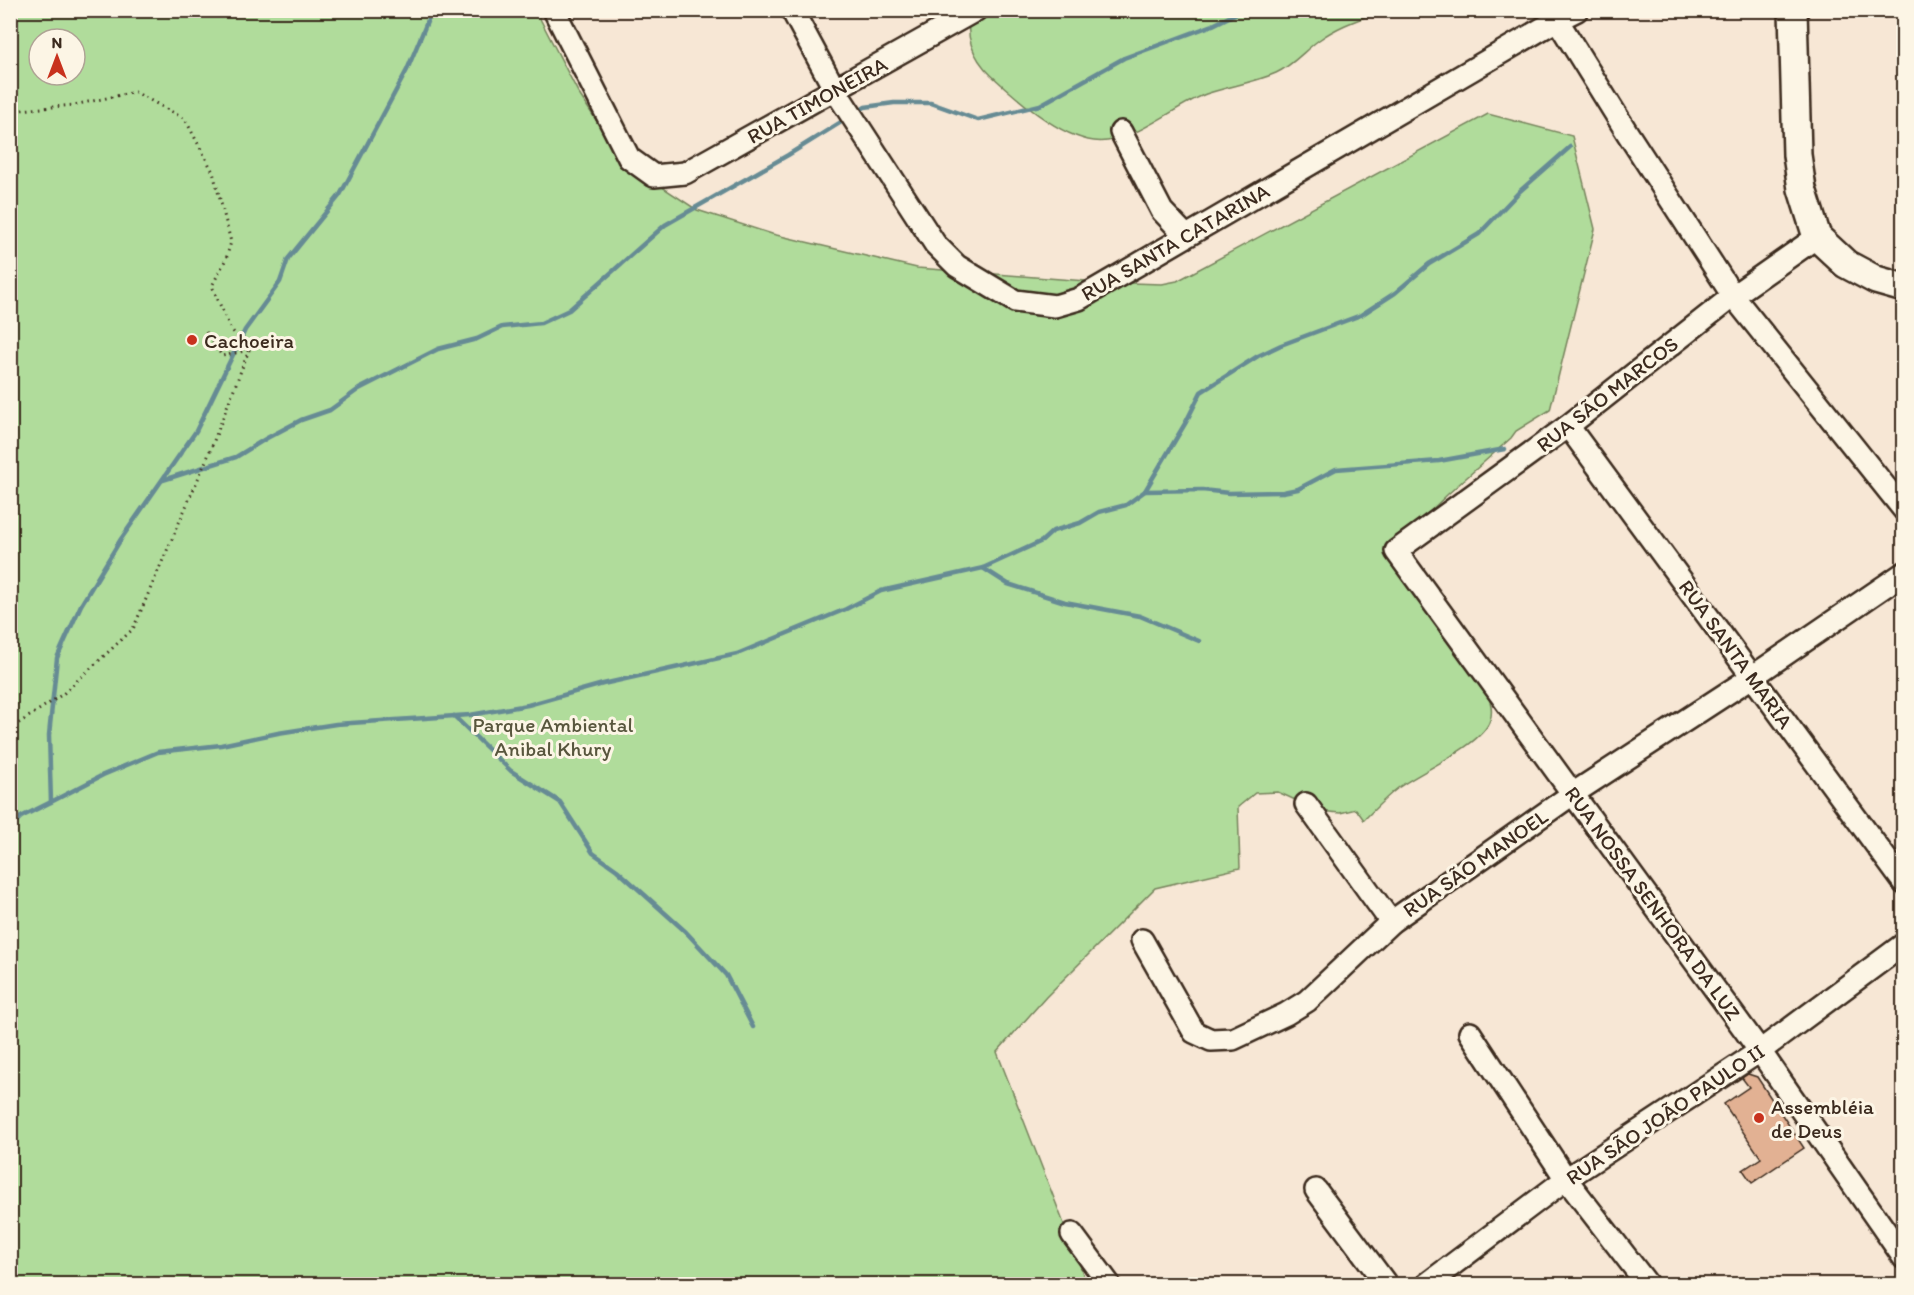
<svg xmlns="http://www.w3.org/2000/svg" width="1914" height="1295" viewBox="0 0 1914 1295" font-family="Itim,sans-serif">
<rect width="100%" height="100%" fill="#f7e7d5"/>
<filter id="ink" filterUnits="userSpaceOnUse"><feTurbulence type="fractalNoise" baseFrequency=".0167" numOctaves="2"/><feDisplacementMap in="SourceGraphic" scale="12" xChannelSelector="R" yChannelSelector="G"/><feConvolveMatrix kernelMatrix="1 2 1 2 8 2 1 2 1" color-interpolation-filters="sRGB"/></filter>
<g filter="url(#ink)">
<g fill="#b0dc9b" stroke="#76835c" stroke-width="1.5" fill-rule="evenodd">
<path d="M 974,10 L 1381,11 C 1360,19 1338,26 1319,40 C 1305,50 1292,66 1276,73 C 1253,83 1229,86 1206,94 C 1172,107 1130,146 1094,141 C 1058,136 1017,99 991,75 C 974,59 961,32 974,10 Z"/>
<path d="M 10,11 L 536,11 L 579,94 L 598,123 L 617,143 L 662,187 L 697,210 L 772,234 L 917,268 L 1099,282 L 1162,284 L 1177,281 L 1488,114 L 1572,136 L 1595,229 L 1550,410 L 1516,431 L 1511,438 L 1448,494 L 1418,523 L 1405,559 L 1481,680 C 1486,691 1495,706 1490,720 C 1483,745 1419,772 1398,788 C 1386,797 1375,809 1364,820 L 1356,809 L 1340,813 L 1319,811 L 1278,792 L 1255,793 L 1238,807 L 1240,868 L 1155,888 L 1046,997 L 997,1052 L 1080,1265 L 1086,1284 L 11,1284 ZM 39,39 L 75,39 L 75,75 L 39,75 Z"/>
</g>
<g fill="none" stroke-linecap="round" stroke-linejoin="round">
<g stroke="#668b94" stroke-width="4.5">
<path d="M 856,113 L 865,107 L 894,103 L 931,103 L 978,120 L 1040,105 L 1124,58 L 1213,25 L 1243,10"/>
<path d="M 163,480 L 236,457 L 267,438 L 301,420 L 330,410 L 359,389 L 438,349 L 477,339 L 502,327 L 541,323 L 569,310 L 665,225 L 788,155 L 846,119"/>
<path d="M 1145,491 L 1202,490 L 1229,493 L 1283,492 L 1298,489 L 1336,469 L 1439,461 L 1505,449"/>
<path d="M 983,568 L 1008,584 L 1065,602 L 1140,616 L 1199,641"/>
<path d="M 454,716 L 511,771 L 560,802 L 593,853 L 617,870 L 686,932 L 726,975 L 753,1027"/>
<path d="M 51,802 L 49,735 L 57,658 L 81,605 L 121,539 L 196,431 L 245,330 L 280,282 L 288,259 L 340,195 L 407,70 L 432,10"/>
<path d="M 10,827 L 21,817 L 51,802 L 103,775 L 158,752 L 221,745 L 278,733 L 336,724 L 470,715 L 528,705 L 603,684 L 737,654 L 846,609 L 881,591 L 983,568 L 1042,541 L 1053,531 L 1080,523 L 1099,512 L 1126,505 L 1145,491 L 1186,422 L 1201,392 L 1258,356 L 1281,345 L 1361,315 L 1395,293 L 1429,264 L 1479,234 L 1520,191 L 1570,147"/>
</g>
</g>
<path fill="#e2b193" stroke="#3b2a1e" stroke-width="1.5" d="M 1748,1074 L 1757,1077 L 1804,1148 L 1752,1183 L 1743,1170 L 1761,1158 L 1724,1104 L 1749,1087 L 1742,1078 Z"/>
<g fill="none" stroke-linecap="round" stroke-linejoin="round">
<g stroke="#3b2a1e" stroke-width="26">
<g id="minor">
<path d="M 554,10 L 629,158 L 654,176 L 685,173 L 976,10"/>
<path d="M 792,10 L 835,90 L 935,244 L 957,266 L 1015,301 L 1055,306 L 1079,299 L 1557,20 L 1577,10"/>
<path d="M 1551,10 L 1628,134 L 1733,296 L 1904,510"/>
<path d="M 1121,132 L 1162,211 L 1186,236"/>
<path d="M 1817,237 L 1733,296 L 1568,426 L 1396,551 L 1760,1051 L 1904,1258"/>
<path d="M 1568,426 L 1904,883"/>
<path d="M 1306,804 L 1391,922"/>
<path d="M 1142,940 L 1194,1032 L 1211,1040 L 1233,1039 L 1286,1014 L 1307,1001 L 1391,922 L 1574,793 L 1752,677 L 1904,573"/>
<path d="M 1470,1033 L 1566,1179 L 1647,1284"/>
<path d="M 1316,1190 L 1386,1284"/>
<path d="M 1072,1234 L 1109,1284"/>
<path d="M 1427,1284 L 1566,1179 L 1760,1051 L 1904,944"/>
</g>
</g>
<g stroke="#3b2a1e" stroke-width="32">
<path id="major" d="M 1793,10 L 1797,155 L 1802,189 L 1817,237 L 1846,264 L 1876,280 L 1904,288"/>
</g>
<g stroke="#3b2a1e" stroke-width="3" stroke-dasharray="1.5 4.5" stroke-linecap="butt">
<path d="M 10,111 L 74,105 L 135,92 L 185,119 L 213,172 L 231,242 L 226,259 L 212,286 L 230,328 L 249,350 L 208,456 L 133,629 L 63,694 L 10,729"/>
<path d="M 206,332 L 222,356 L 249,350"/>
</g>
<use href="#minor" stroke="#fcf5e5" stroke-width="21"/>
<use href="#major" stroke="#fcf5e5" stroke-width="27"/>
</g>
</g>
<g fill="#c8321e" stroke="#fcf5e5" stroke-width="2">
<circle cx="192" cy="340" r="6"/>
<circle cx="1759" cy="1118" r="6"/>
</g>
<g text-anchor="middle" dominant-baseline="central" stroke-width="6" stroke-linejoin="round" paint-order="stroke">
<g font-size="21" fill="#3b2a1e" stroke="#fcf5e5">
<text transform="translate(817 100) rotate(-29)">RUA TIMONEIRA</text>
<text transform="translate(1175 242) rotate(-30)">RUA SANTA CATARINA</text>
<text transform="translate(1607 394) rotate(-38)">RUA SÃO MARCOS</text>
<text transform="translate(1736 654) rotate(54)">RUA SANTA MARIA</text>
<text transform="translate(1475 863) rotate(-35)">RUA SÃO MANOEL</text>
<text transform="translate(1653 903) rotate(54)">RUA NOSSA SENHORA DA LUZ</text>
<text transform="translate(1665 1114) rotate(-34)">RUA SÃO JOÃO PAULO II</text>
</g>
<g font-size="21" fill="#3b2a1e" stroke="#fcf5e5" text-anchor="start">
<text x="204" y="340">Cachoeira</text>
<text x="1771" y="1106">Assembléia<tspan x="1771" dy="24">de Deus</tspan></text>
</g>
<g font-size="21" fill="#58563d" stroke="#fcf5e5">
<text x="553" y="724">Parque Ambiental<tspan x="553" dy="24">Anibal Khury</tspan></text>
</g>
</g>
<rect width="1914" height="1295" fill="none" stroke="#fcf5e5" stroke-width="36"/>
<rect x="18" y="18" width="1878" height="1259" fill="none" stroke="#3b2a1e" stroke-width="2" filter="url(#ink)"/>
<g transform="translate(57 57)"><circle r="28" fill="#fcf5e5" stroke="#afa495" stroke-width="1.5"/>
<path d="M0-4.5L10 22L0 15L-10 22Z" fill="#c8321e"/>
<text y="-9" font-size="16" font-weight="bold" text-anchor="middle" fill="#3b2a1e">N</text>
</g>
</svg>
